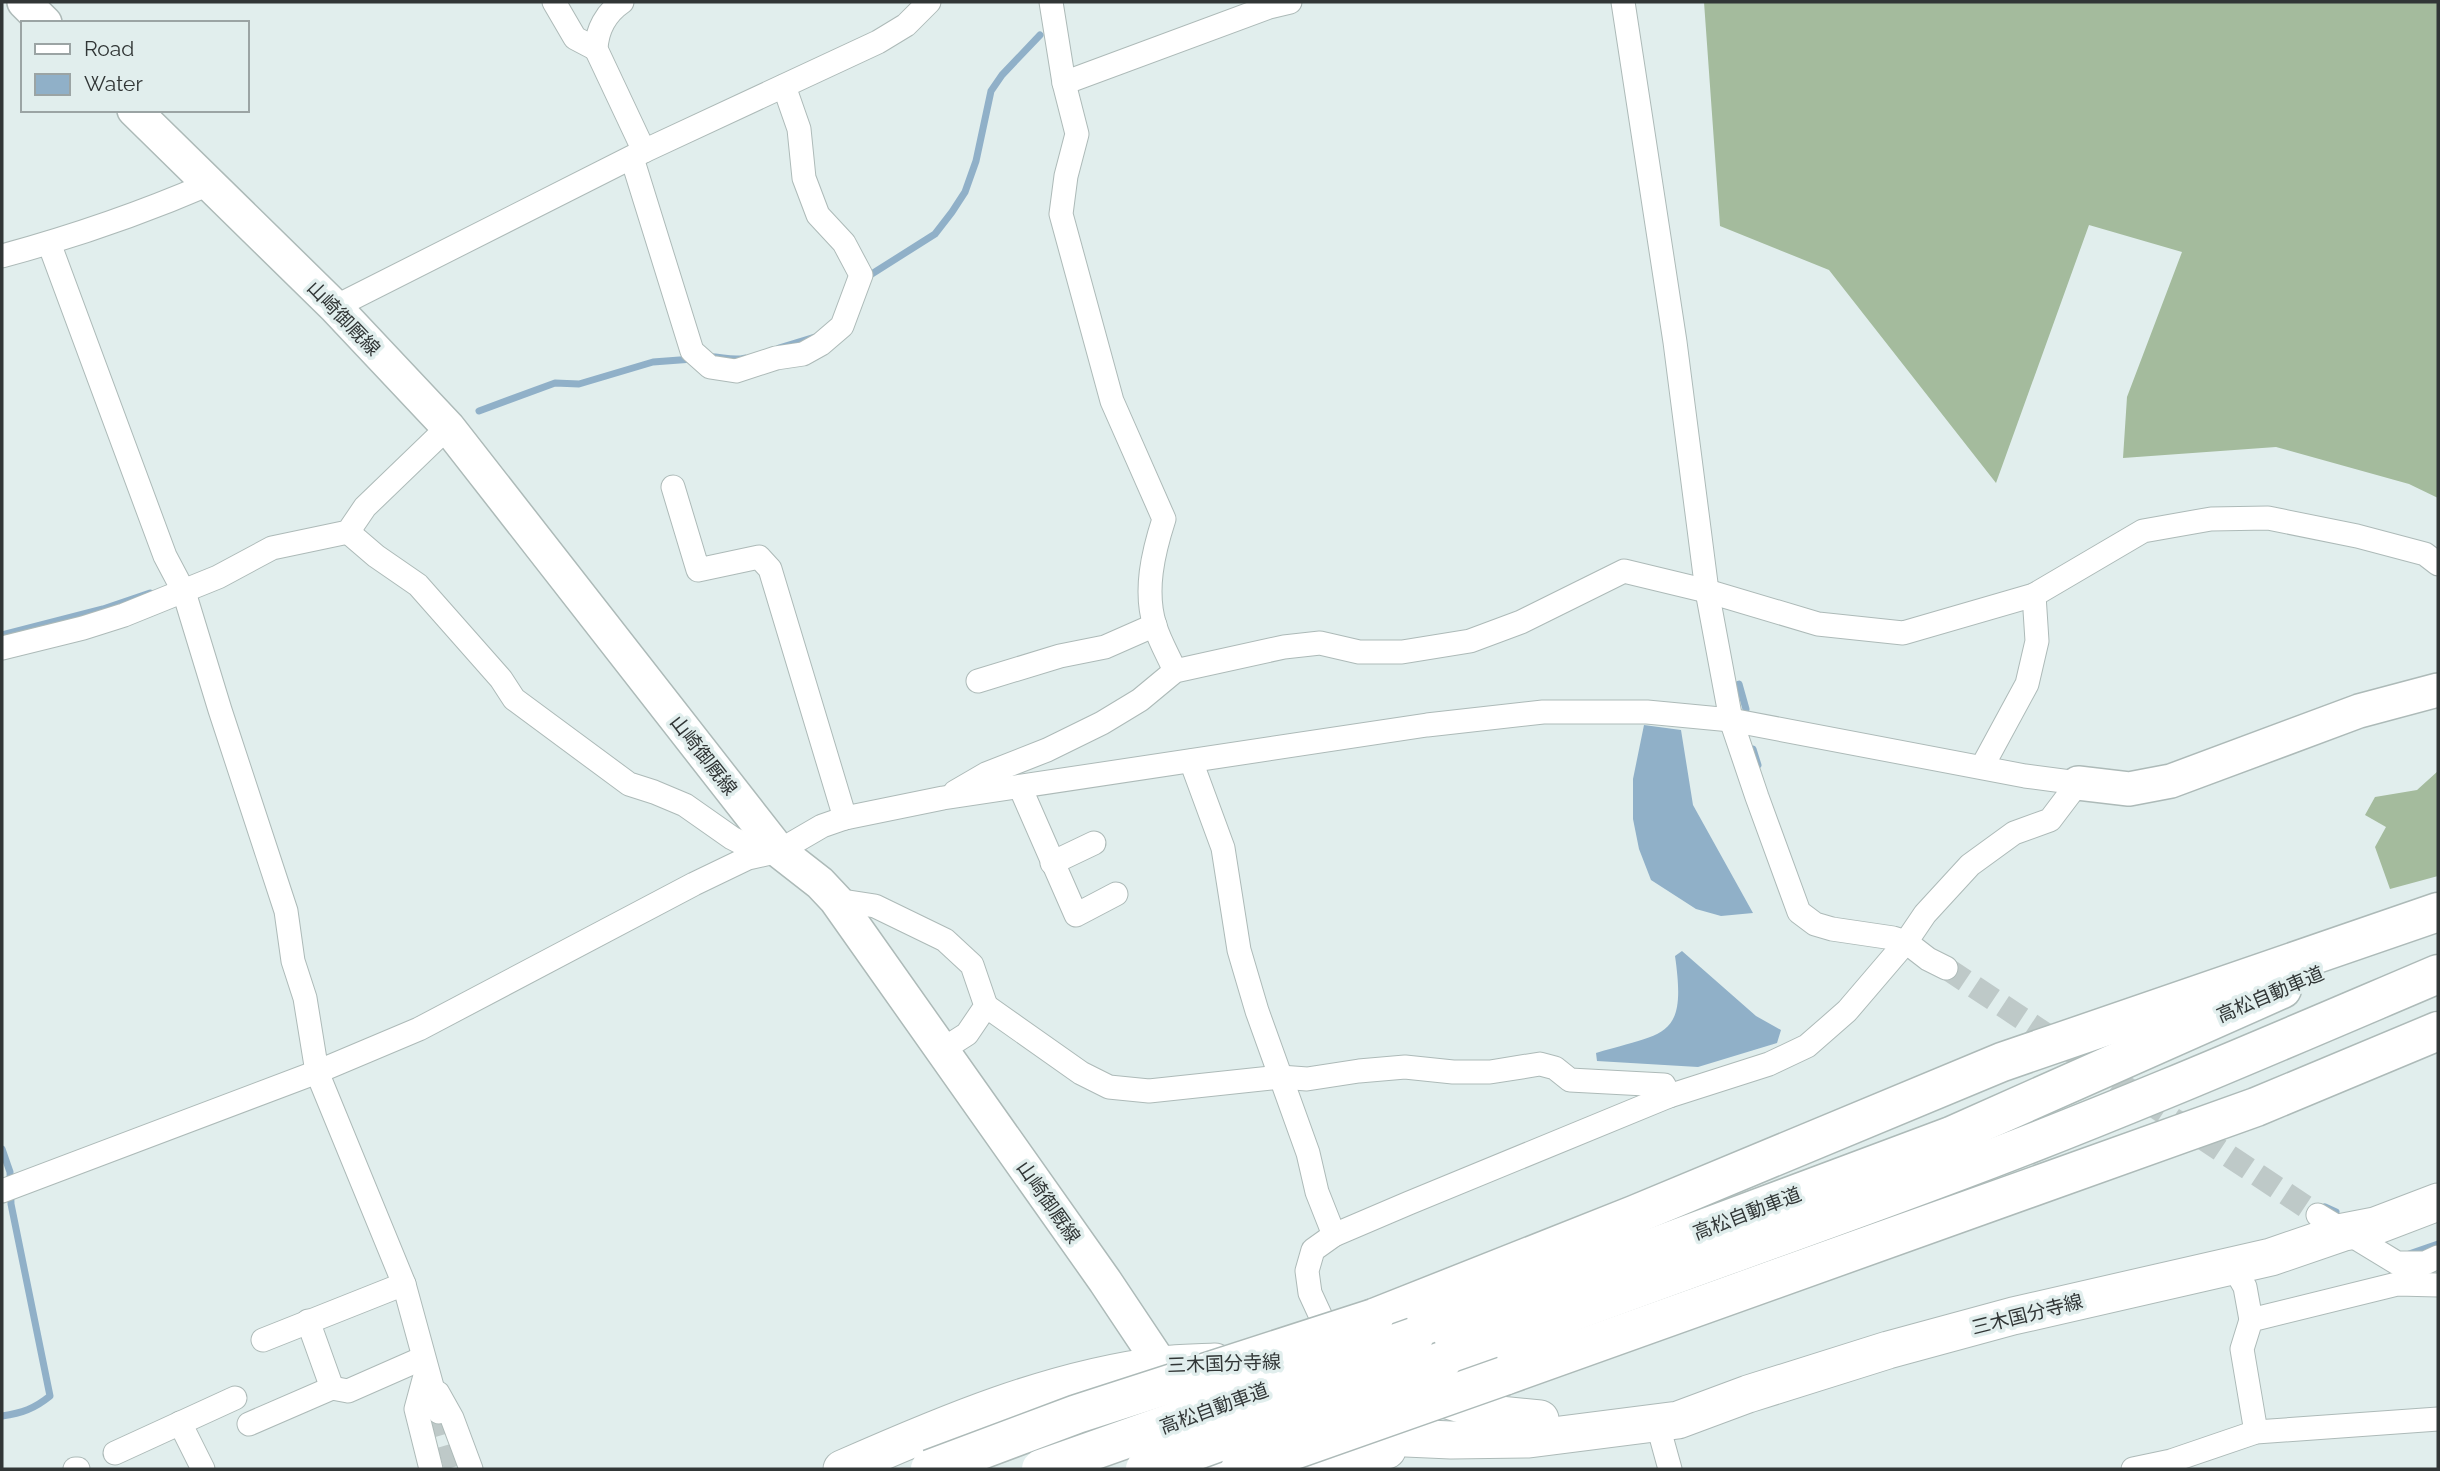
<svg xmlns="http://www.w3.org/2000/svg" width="2440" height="1471" viewBox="0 0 2440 1471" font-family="Raleway,'Noto Sans JP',sans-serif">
<rect width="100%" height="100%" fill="#e1eeed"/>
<g fill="#a4bb9d">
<path d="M 1704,2 L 2438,2 L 2438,498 L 2409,484 L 2276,447 L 2123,458 L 2127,397 L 2182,252 L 2089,225 L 1996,483 L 1829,270 L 1720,226 Z"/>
<path d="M 2438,771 L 2438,876 L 2390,889 L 2375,847 L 2386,827 L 2365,815 L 2375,797 L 2417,790 Z"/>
</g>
<g fill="#90b0c8">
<path d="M 1644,725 L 1681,730 L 1693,805 L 1753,913 L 1721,916 L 1696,909 L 1651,880 L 1639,849 L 1633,819 L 1633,779 Z"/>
<path d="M 1682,951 L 1756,1016 L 1781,1030 L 1777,1043 L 1698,1067 L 1597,1061 L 1596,1053 C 1666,1032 1687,1039 1675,956 Z"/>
</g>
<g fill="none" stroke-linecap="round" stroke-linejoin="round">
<g stroke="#90b0c8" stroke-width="7">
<path d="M 867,277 L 935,234 L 952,212 L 965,192 L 976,161 L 991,91 L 1002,75 L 1040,35"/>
<path d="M 779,348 L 815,337"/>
<path d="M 705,357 C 718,355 732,362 745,358"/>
<path d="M 479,411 L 555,383 L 579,384 L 653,362 L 693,359"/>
<path d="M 2,635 L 103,609 L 150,593"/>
<path d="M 1739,684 L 1746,709"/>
<path d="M 1753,749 L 1758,765"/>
<path d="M 2,1149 L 10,1172 L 11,1204 L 50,1396 C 34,1409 22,1413 2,1416"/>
<path d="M 2325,1207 L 2336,1212"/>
<path d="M 2409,1254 L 2438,1244"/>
</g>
<g stroke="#bec9c8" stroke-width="23" stroke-dasharray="23 11" stroke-linecap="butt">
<path d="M 1946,968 L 2318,1215"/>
<path d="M 439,1412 L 456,1469"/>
</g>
<g stroke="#adbab8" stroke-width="25">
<g id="street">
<path d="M 554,2 L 575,38 L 596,49"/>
<path d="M 622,2 C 606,13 597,30 596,49 L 644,151"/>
<path d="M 1051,2 L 1064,83 L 1077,134 L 1066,176 L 1061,214 L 1112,401 L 1164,519 C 1153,553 1144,591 1155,626 C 1160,642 1169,657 1175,671"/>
<path d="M 1623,2 L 1675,342 L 1707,591 L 1731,720 L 1757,797 L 1799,912 L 1815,924 L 1832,929 L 1893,938 L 1906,942 L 1928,959 L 1946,968"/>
<path d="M 1064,83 L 1269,7 L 1290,2"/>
<path d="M 632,158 L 692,351 L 710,367 L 736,371 L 776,358 L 803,354 L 821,344 L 842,326 L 861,275 L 844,243 L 818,215 L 804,178 L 799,129 L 784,86"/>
<path d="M 49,243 L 165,556 L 184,592 L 220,710 L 286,911 L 293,961 L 305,998 L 317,1072 L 404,1284 L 439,1412"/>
<path d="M 2,256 C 72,237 142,213 209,184"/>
<path d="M 335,307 L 644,151 L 878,42 L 906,25 L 929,2"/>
<path d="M 673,487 L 698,570 L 759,557 L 770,569 L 845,818"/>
<path d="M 348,532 L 376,556 L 418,585 L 501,679 L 514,699 L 629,784 L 654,792 L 685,805 L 732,838 L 763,854"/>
<path d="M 2,648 L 83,628 L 124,615 L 218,577 L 272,548 L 348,532 L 365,507 L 448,427"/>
<path d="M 978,681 L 1060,656 L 1105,647 L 1155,625"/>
<path d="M 1191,761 L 1223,848 L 1239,950 L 1257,1011 L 1308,1153 L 1317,1192 L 1334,1235"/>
<path d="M 1982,767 L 2027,684 L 2037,641 L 2034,595"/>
<path d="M 1020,787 L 1076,915 L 1116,894"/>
<path d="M 955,792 L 986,774 L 1047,750 L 1102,723 L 1140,700 L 1175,671 L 1284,647 L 1320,643 L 1359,652 L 1402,652 L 1470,641 L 1521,622 L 1624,571 L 1707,591 L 1818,624 L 1903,633 L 2034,595 L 2143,531 L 2211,519 L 2268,518 L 2357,536 L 2425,554 L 2438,564"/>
<path d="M 1052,863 L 1094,843"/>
<path d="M 836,900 L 875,906 L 945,940 L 972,965 L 986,1006 L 967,1034 L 942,1050"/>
<path d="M 986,1006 L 1081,1073 L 1109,1087 L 1149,1091 L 1280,1077 L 1307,1079 L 1359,1071 L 1405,1067 L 1453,1072 L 1490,1072 L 1540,1064 L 1555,1068 L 1570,1080 L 1664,1085 L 1669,1096"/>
<path d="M 2,1191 L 317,1072 L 419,1029 L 694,884 L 748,858 L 779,851 L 822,826 L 845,818 L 943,798 L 1427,725 L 1543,712 L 1647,712 L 1731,720 L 2025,776 L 2078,783"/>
<path d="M 2318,1215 L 2397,1263 L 2425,1263 L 2438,1257"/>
<path d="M 2233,1266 L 2245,1287 L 2251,1320"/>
<path d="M 308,1321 L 332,1388"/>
<path d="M 263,1340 L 404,1284"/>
<path d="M 1333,1343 L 1310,1293 L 1307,1271 L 1313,1250 L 1334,1235 L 1409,1203 L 1669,1096 L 1769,1064 L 1807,1046 L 1847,1011 L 1906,942 L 1925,914 L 1970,865 L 2014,833 L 2050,820 L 2078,783"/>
<path d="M 426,1372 L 416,1409 L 431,1469"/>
<path d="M 438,1393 L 452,1418 L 471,1469"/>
<path d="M 1657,1422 L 1670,1469"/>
<path d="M 180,1423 L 203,1469"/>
<path d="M 249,1424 L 332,1388 L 348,1391 L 423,1358"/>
<path d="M 2256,1432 L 2242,1349 L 2251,1320 L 2397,1284 L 2438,1285"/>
<path d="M 115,1453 L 235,1398"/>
<path d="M 75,1469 L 78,1469"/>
<path d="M 2133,1469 L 2171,1461 L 2256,1432 L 2438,1419"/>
</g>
</g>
<g stroke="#adbab8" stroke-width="36">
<g id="secondary">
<path d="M 24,2 L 45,23"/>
<path d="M 134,110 L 335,307 L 448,427 L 779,851 L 820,883 L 836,900 L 1105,1281 L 1161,1365 L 1176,1391 L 1209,1469"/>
<path d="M 2078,783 L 2129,789 L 2171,781 L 2359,711 L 2438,690"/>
</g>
</g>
<g stroke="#adbab8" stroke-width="39">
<g id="primary">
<path d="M 1423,1393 L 1499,1415 L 1540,1419"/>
<path d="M 1338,1435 L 1451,1440 L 1529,1439 L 1678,1420 L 1748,1394 L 1888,1350 L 2013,1316 L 2271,1257 L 2344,1232 L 2375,1226 L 2438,1202"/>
<path d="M 842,1469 C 944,1424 1050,1379 1162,1365 C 1179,1363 1198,1363 1215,1362"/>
<path d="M 1312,1469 L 1362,1454 L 1387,1450"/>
</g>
</g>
<g stroke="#adbab8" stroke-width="41">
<g id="highway">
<path d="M 1374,1318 L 1634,1215 L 2002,1062 L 2438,912"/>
<path d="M 1414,1337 L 1951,1136 L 2282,989"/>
<path d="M 1442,1361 C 1613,1295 1786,1236 1956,1172 C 2119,1111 2278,1042 2438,974"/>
<path d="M 1504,1376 L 2256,1107 L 2438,1031"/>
</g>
</g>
<use href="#street" stroke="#fff" stroke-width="23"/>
<use href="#secondary" stroke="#fff" stroke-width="33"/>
<use href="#primary" stroke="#fff" stroke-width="37"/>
<use href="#highway" stroke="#fff" stroke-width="38"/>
<g stroke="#adbab8" stroke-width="41" stroke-linecap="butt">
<g id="highway-bridge">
<path d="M 930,1469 L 1077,1414 L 1374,1318"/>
<path d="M 1041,1469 L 1414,1337"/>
<path d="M 1145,1469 L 1442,1361"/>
<path d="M 1240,1469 L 1504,1376"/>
</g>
</g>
<use href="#highway-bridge" stroke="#fff" stroke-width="38"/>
</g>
<g text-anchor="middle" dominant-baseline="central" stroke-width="7" stroke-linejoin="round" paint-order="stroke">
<g font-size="19" fill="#313636" stroke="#e1eeed">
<text transform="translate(344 318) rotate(46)">山崎御厩線</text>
<text transform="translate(704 755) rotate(52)">山崎御厩線</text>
<text transform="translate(2270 994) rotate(-23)">高松自動車道</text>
<text transform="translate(1049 1202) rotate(55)">山崎御厩線</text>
<text transform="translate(1747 1213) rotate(-21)">高松自動車道</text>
<text transform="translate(2027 1314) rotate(-14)">三木国分寺線</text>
<text transform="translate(1224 1363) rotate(-2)">三木国分寺線</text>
<text transform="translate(1214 1408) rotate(-20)">高松自動車道</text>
</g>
</g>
<rect width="2440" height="1471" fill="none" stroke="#313636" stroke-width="7"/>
<rect x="21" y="21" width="228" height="91" fill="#e1eeed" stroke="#9ba4a4" stroke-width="2"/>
<rect x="35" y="44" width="35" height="10" fill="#ffffff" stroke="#9ba4a4" stroke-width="2"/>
<text x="84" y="56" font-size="21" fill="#313636">Road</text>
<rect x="35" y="74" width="35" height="21" fill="#90b0c8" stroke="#9ba4a4" stroke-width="2"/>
<text x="84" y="91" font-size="21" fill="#313636">Water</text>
</svg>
